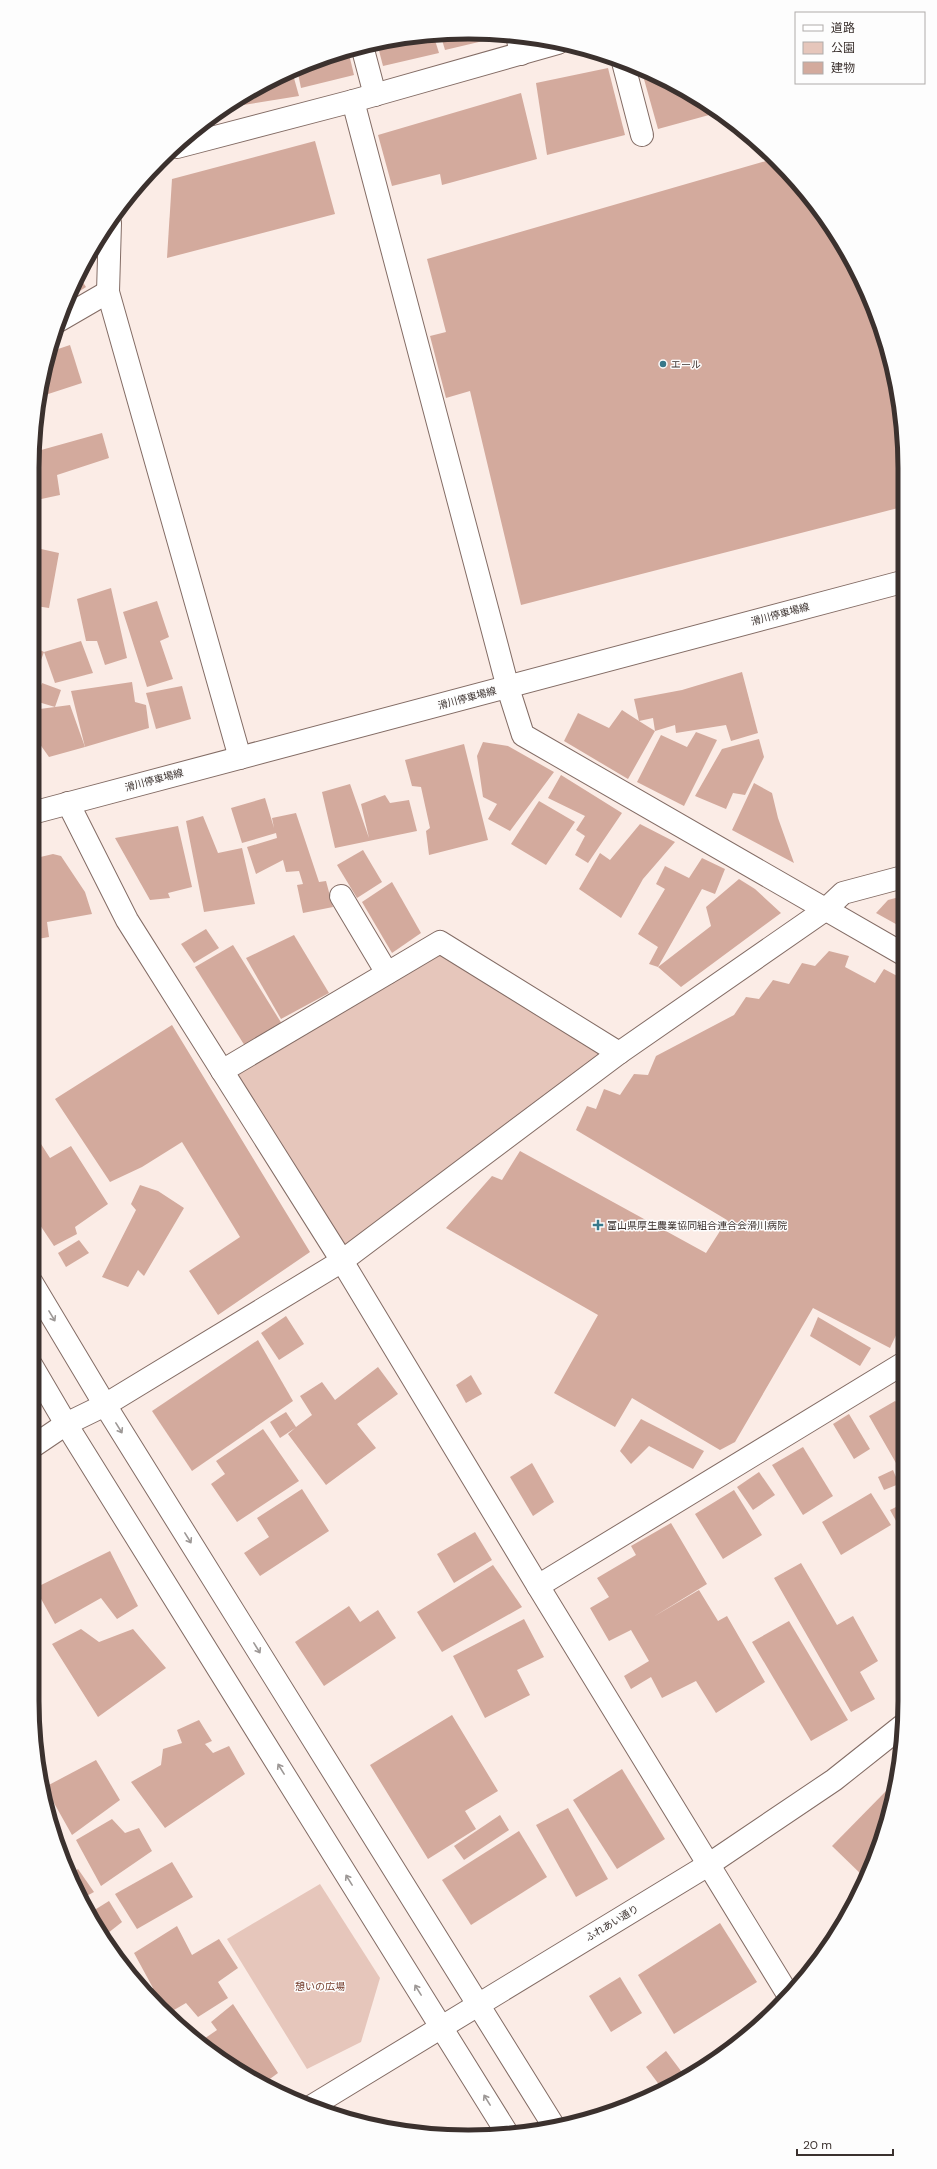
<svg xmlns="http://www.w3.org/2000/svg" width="937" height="2169" viewBox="0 0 937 2169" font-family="'DM Sans','Noto Sans JP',sans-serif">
<rect width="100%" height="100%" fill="#fbece6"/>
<g fill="#e6c6bb">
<path d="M 435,947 L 619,1053 L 342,1261 L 225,1077 Z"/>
<path d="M 320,1884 L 380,1978 L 361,2042 L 307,2069 L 227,1939 Z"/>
</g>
<g fill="#d3aa9d">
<path d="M 440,33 L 500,35 L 500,37 L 445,50 Z"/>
<path d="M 433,34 L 439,53 L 383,66 L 377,43 Z"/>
<path d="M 348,50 L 354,75 L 301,88 L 297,69 Z"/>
<path d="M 608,68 L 625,135 L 547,155 L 536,83 Z"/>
<path d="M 292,71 L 299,96 L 237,106 L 236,101 L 276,77 Z"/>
<path d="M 642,72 L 711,106 L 720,112 L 658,129 Z"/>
<path d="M 521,93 L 537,159 L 442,185 L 440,174 L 392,186 L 378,135 Z"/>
<path d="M 315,141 L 335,214 L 167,258 L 172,179 Z"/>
<path d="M 773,159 L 815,203 L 872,301 L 901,411 L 902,507 L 521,605 L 470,391 L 446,398 L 430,336 L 446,332 L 427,259 Z"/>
<path d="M 79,276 L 86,287 L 69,298 Z"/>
<path d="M 70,345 L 82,383 L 39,397 L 40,384 L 49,352 Z"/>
<path d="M 102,433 L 109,458 L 57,475 L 60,495 L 32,501 L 34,452 Z"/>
<path d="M 32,547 L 59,553 L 49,608 L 36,606 L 39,585 L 32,583 Z"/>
<path d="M 111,588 L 127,658 L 105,665 L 97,641 L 86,641 L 77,599 Z"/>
<path d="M 157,601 L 169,637 L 160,641 L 173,679 L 147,687 L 123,612 Z"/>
<path d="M 81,641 L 93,673 L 55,683 L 44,652 Z"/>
<path d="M 32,646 L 44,652 L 32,684 Z"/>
<path d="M 742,672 L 758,733 L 731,741 L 726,725 L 676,733 L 675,725 L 655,731 L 653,718 L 639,721 L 655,731 L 628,779 L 564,741 L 578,713 L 609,728 L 622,710 L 639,721 L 634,699 L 682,690 Z"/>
<path d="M 132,682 L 135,702 L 146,705 L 149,728 L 85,747 L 71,691 Z"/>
<path d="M 42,683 L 61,690 L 55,707 L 70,705 L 85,747 L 49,757 L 32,733 L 32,710 L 55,707 L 35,701 Z"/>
<path d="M 182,686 L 191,719 L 156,729 L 146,693 Z"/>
<path d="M 696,732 L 717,740 L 684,806 L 637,782 L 661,735 L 687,747 Z"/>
<path d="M 759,739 L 764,757 L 745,795 L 733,793 L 726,809 L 695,796 L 722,749 Z"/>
<path d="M 483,742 L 508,746 L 554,772 L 510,831 L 488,819 L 497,804 L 483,797 L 477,756 Z"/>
<path d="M 464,744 L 488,840 L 429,855 L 426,831 L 430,828 L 421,787 L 412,786 L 405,760 Z"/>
<path d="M 561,775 L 622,813 L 588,863 L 575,855 L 585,836 L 576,830 L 585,816 L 548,798 Z"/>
<path d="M 754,783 L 772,793 L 778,818 L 794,863 L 732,830 Z"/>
<path d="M 350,784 L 369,838 L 361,804 L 385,795 L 390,803 L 409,800 L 417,831 L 335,848 L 322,792 Z"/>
<path d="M 265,798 L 274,828 L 272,818 L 296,813 L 319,882 L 326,881 L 333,907 L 303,913 L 297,885 L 303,884 L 299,871 L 286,872 L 283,860 L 256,874 L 247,847 L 277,838 L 276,833 L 242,843 L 231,808 Z"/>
<path d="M 539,801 L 575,822 L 546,865 L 511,844 Z"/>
<path d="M 203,816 L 218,853 L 242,848 L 255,904 L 204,912 L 186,821 Z"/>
<path d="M 640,824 L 675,842 L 643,879 L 621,918 L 579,889 L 600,853 L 610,860 Z"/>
<path d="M 178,826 L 192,887 L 168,893 L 170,898 L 150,900 L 115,838 Z"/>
<path d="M 363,850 L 382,882 L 357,898 L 337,865 Z"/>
<path d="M 53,854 L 61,856 L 85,892 L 92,914 L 47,922 L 49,937 L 32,940 L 32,859 Z"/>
<path d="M 702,858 L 725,869 L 715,894 L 702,889 L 658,967 L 649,964 L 658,947 L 638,934 L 665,889 L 656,884 L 665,866 L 689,878 Z"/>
<path d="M 739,879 L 755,889 L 781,913 L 681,987 L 658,967 L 711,926 L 706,907 Z"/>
<path d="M 392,882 L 421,933 L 392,953 L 362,902 Z"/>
<path d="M 903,896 L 903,928 L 876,913 L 888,900 Z"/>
<path d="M 206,929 L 219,948 L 194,963 L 181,944 Z"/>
<path d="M 294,935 L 329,993 L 281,1019 L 246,958 Z"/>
<path d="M 233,945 L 282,1024 L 245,1046 L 195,967 Z"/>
<path d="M 829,951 L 849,956 L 845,967 L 875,983 L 884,969 L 903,979 L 904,1330 L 899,1329 L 890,1348 L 813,1308 L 735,1442 L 720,1450 L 632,1398 L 615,1427 L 554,1393 L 598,1315 L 446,1228 L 492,1176 L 502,1180 L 520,1151 L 706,1253 L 727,1220 L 576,1130 L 587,1106 L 596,1109 L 604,1089 L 620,1095 L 634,1074 L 648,1075 L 656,1056 L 734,1015 L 746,997 L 759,999 L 773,980 L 789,984 L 802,963 L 815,966 Z"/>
<path d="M 172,1025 L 310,1252 L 218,1315 L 189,1271 L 240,1237 L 182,1142 L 142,1167 L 110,1182 L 55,1099 Z"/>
<path d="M 32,1130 L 50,1158 L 71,1146 L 108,1204 L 75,1227 L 77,1234 L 54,1246 L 32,1213 Z"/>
<path d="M 140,1185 L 158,1191 L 184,1208 L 144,1276 L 138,1270 L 128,1287 L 102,1277 L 136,1210 L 131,1204 Z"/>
<path d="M 79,1240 L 89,1253 L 66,1267 L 58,1253 Z"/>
<path d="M 286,1316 L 304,1344 L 279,1360 L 261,1333 Z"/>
<path d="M 818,1317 L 871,1348 L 860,1366 L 810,1336 Z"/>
<path d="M 258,1340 L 293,1401 L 192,1471 L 152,1411 Z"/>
<path d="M 378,1367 L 398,1394 L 357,1424 L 376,1448 L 326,1485 L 288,1434 L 295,1428 L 280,1438 L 270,1422 L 286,1412 L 296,1427 L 312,1415 L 300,1396 L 322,1382 L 335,1400 Z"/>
<path d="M 471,1375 L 482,1394 L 466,1403 L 456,1385 Z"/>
<path d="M 895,1401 L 901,1406 L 904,1404 L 904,1411 L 901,1406 L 904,1412 L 904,1459 L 896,1463 L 869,1416 Z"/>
<path d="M 849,1414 L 870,1449 L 854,1459 L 833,1424 Z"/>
<path d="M 641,1419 L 704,1451 L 693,1469 L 649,1446 L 631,1464 L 620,1451 Z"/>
<path d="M 263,1429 L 299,1481 L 237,1522 L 211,1484 L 225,1474 L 216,1461 Z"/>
<path d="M 803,1447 L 833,1496 L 803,1515 L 772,1465 Z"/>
<path d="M 532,1463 L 554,1502 L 533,1516 L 510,1477 Z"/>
<path d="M 893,1470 L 899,1484 L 884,1490 L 878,1477 Z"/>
<path d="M 759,1472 L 775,1495 L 753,1510 L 737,1487 Z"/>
<path d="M 302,1489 L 329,1531 L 260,1576 L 244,1553 L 269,1537 L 257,1518 Z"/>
<path d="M 734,1490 L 762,1535 L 723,1559 L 695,1514 Z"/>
<path d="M 871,1493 L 891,1525 L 841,1555 L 822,1522 Z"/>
<path d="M 904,1503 L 904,1516 L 905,1537 L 890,1510 Z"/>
<path d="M 671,1523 L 707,1584 L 653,1617 L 699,1590 L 718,1621 L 727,1616 L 765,1682 L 716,1713 L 696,1681 L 662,1698 L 651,1677 L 631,1689 L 624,1676 L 649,1661 L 631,1630 L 609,1641 L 590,1608 L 609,1597 L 597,1578 L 636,1555 L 631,1546 Z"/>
<path d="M 475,1532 L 492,1560 L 454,1583 L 437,1554 Z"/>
<path d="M 110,1551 L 138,1606 L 117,1619 L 101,1598 L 55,1624 L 35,1588 Z"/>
<path d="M 801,1563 L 837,1625 L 853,1616 L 878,1661 L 860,1672 L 875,1699 L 851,1712 L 774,1578 Z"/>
<path d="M 493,1565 L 522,1607 L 442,1652 L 417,1612 Z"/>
<path d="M 349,1606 L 360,1622 L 378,1610 L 396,1638 L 324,1686 L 295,1642 Z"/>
<path d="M 524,1619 L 544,1657 L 517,1670 L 530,1695 L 485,1718 L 453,1656 Z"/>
<path d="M 789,1621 L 848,1720 L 811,1741 L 752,1642 Z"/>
<path d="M 81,1629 L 99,1642 L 133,1629 L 166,1668 L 98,1717 L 52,1644 Z"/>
<path d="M 32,1682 L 41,1697 L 32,1704 Z"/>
<path d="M 452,1715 L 498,1791 L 465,1811 L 476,1829 L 428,1859 L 370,1765 Z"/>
<path d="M 199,1720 L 212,1741 L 205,1744 L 213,1753 L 229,1746 L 245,1774 L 165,1828 L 131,1782 L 161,1765 L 163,1749 L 182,1743 L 177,1730 Z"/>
<path d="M 96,1760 L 120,1800 L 72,1835 L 45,1787 Z"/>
<path d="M 622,1769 L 665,1839 L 617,1869 L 573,1800 Z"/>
<path d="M 888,1789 L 894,1795 L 882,1841 L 865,1878 L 832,1846 Z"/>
<path d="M 568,1808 L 608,1879 L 576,1897 L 536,1825 Z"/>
<path d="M 500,1815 L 509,1830 L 464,1860 L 454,1846 Z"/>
<path d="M 112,1819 L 125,1833 L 139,1828 L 152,1851 L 101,1886 L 76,1840 Z"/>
<path d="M 519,1831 L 547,1877 L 471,1925 L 442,1880 Z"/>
<path d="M 172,1862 L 193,1897 L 137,1929 L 115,1894 Z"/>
<path d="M 78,1869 L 94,1892 L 81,1899 L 70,1874 Z"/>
<path d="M 109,1901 L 122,1922 L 103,1937 L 88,1914 Z"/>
<path d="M 720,1923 L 757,1982 L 674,2034 L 638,1975 Z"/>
<path d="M 177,1926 L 192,1955 L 219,1939 L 238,1968 L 218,1982 L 228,1998 L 198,2017 L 186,2003 L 174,2010 L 187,2028 L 184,2029 L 146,1993 L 153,1988 L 134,1953 Z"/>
<path d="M 620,1977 L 642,2013 L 611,2032 L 589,1996 Z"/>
<path d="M 233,2004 L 278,2073 L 263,2084 L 250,2079 L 198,2043 L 217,2030 L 211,2022 Z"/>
<path d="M 666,2051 L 687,2079 L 663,2090 L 646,2067 Z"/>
</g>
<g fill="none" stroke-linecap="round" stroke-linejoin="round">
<g stroke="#836c65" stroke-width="24">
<g id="minor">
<path d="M 517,35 L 521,54"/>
<path d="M 362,46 L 375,95"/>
<path d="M 623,62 L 642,135"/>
<path d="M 353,101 L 508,688 L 523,735 L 903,954"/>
<path d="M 177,147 L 353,101 L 558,43"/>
<path d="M 110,223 L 108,292 L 240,758"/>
<path d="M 58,321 L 108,292"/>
<path d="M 68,803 L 127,920 L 342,1261 L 538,1586 L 789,1996"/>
<path d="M 341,896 L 387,973"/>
<path d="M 222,1071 L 440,942 L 619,1053"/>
<path d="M 32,1283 L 105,1405 L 555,2128"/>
<path d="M 32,1366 L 66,1424 L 507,2133"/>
<path d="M 32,1447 L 66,1424 L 105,1405 L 342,1261 L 619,1053 L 825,910 L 843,893 L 903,877"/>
<path d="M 538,1586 L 904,1363"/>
<path d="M 312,2106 L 708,1865 L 834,1780 L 902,1726"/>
</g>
</g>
<g stroke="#836c65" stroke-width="24">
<path id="major" d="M 32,813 L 902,582"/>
</g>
<use href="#minor" stroke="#fff" stroke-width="22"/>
<use href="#major" stroke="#fff" stroke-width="22"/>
</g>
<defs><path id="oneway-shaft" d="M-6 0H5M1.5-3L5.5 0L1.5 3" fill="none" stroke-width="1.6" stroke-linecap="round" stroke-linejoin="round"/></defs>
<g stroke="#9d9896">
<use href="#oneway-shaft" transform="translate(52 1316) rotate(59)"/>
<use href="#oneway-shaft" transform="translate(119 1428) rotate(58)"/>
<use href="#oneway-shaft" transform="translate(188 1538) rotate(58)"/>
<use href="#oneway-shaft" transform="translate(257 1648) rotate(58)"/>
<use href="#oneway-shaft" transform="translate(281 1769) rotate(-122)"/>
<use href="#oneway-shaft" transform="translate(349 1880) rotate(-122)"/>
<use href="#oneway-shaft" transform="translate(418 1990) rotate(-122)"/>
<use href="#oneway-shaft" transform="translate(487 2100) rotate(-122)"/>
</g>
<g fill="#37788a" stroke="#fdfdfd" stroke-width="1.5">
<circle cx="663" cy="364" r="4"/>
<path d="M596 1219h4v4h4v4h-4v4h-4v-4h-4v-4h4z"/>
</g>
<g text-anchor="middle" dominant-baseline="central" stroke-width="3" stroke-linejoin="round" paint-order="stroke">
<g font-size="10" fill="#3b312e" stroke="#fdfdfd" text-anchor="start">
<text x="671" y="364">エール</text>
<text x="607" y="1225">富山県厚生農業協同組合連合会滑川病院</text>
</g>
<g font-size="10" fill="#3b312e" stroke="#fdfdfd">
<text transform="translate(780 614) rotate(-15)">滑川停車場線</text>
<text transform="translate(467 698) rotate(-15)">滑川停車場線</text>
<text transform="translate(154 780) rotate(-15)">滑川停車場線</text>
<text transform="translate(612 1923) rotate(-31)">ふれあい通り</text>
</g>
<g font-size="10" fill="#713a28" stroke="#fdfdfd">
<text x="320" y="1986">憩いの広場</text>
</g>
</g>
<path d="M0 0H937V2169H0ZM468 39H469A429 429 0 0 1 898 468V1701A429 429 0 0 1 469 2130H468A429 429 0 0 1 39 1701V468A429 429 0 0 1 468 39Z" fill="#fdfdfd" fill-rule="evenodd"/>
<path fill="none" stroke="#3b312e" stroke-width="5" d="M468 39H469A429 429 0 0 1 898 468V1701A429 429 0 0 1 469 2130H468A429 429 0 0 1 39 1701V468A429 429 0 0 1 468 39Z"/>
<rect x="795" y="12" width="130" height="72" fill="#fdfdfd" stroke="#afabaa"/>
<rect x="803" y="25" width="20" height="6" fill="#ffffff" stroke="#afabaa"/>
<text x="831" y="32" font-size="12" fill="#3b312e">道路</text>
<rect x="803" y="42" width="20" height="12" fill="#e6c6bb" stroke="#afabaa"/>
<text x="831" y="52" font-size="12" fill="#3b312e">公園</text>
<rect x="803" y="62" width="20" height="12" fill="#d3aa9d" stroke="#afabaa"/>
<text x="831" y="72" font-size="12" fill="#3b312e">建物</text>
<path d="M797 2149v6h96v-6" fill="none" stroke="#3b312e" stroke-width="2"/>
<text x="803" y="2149" font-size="12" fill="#3b312e" stroke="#fdfdfd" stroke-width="3" paint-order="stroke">20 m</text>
</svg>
